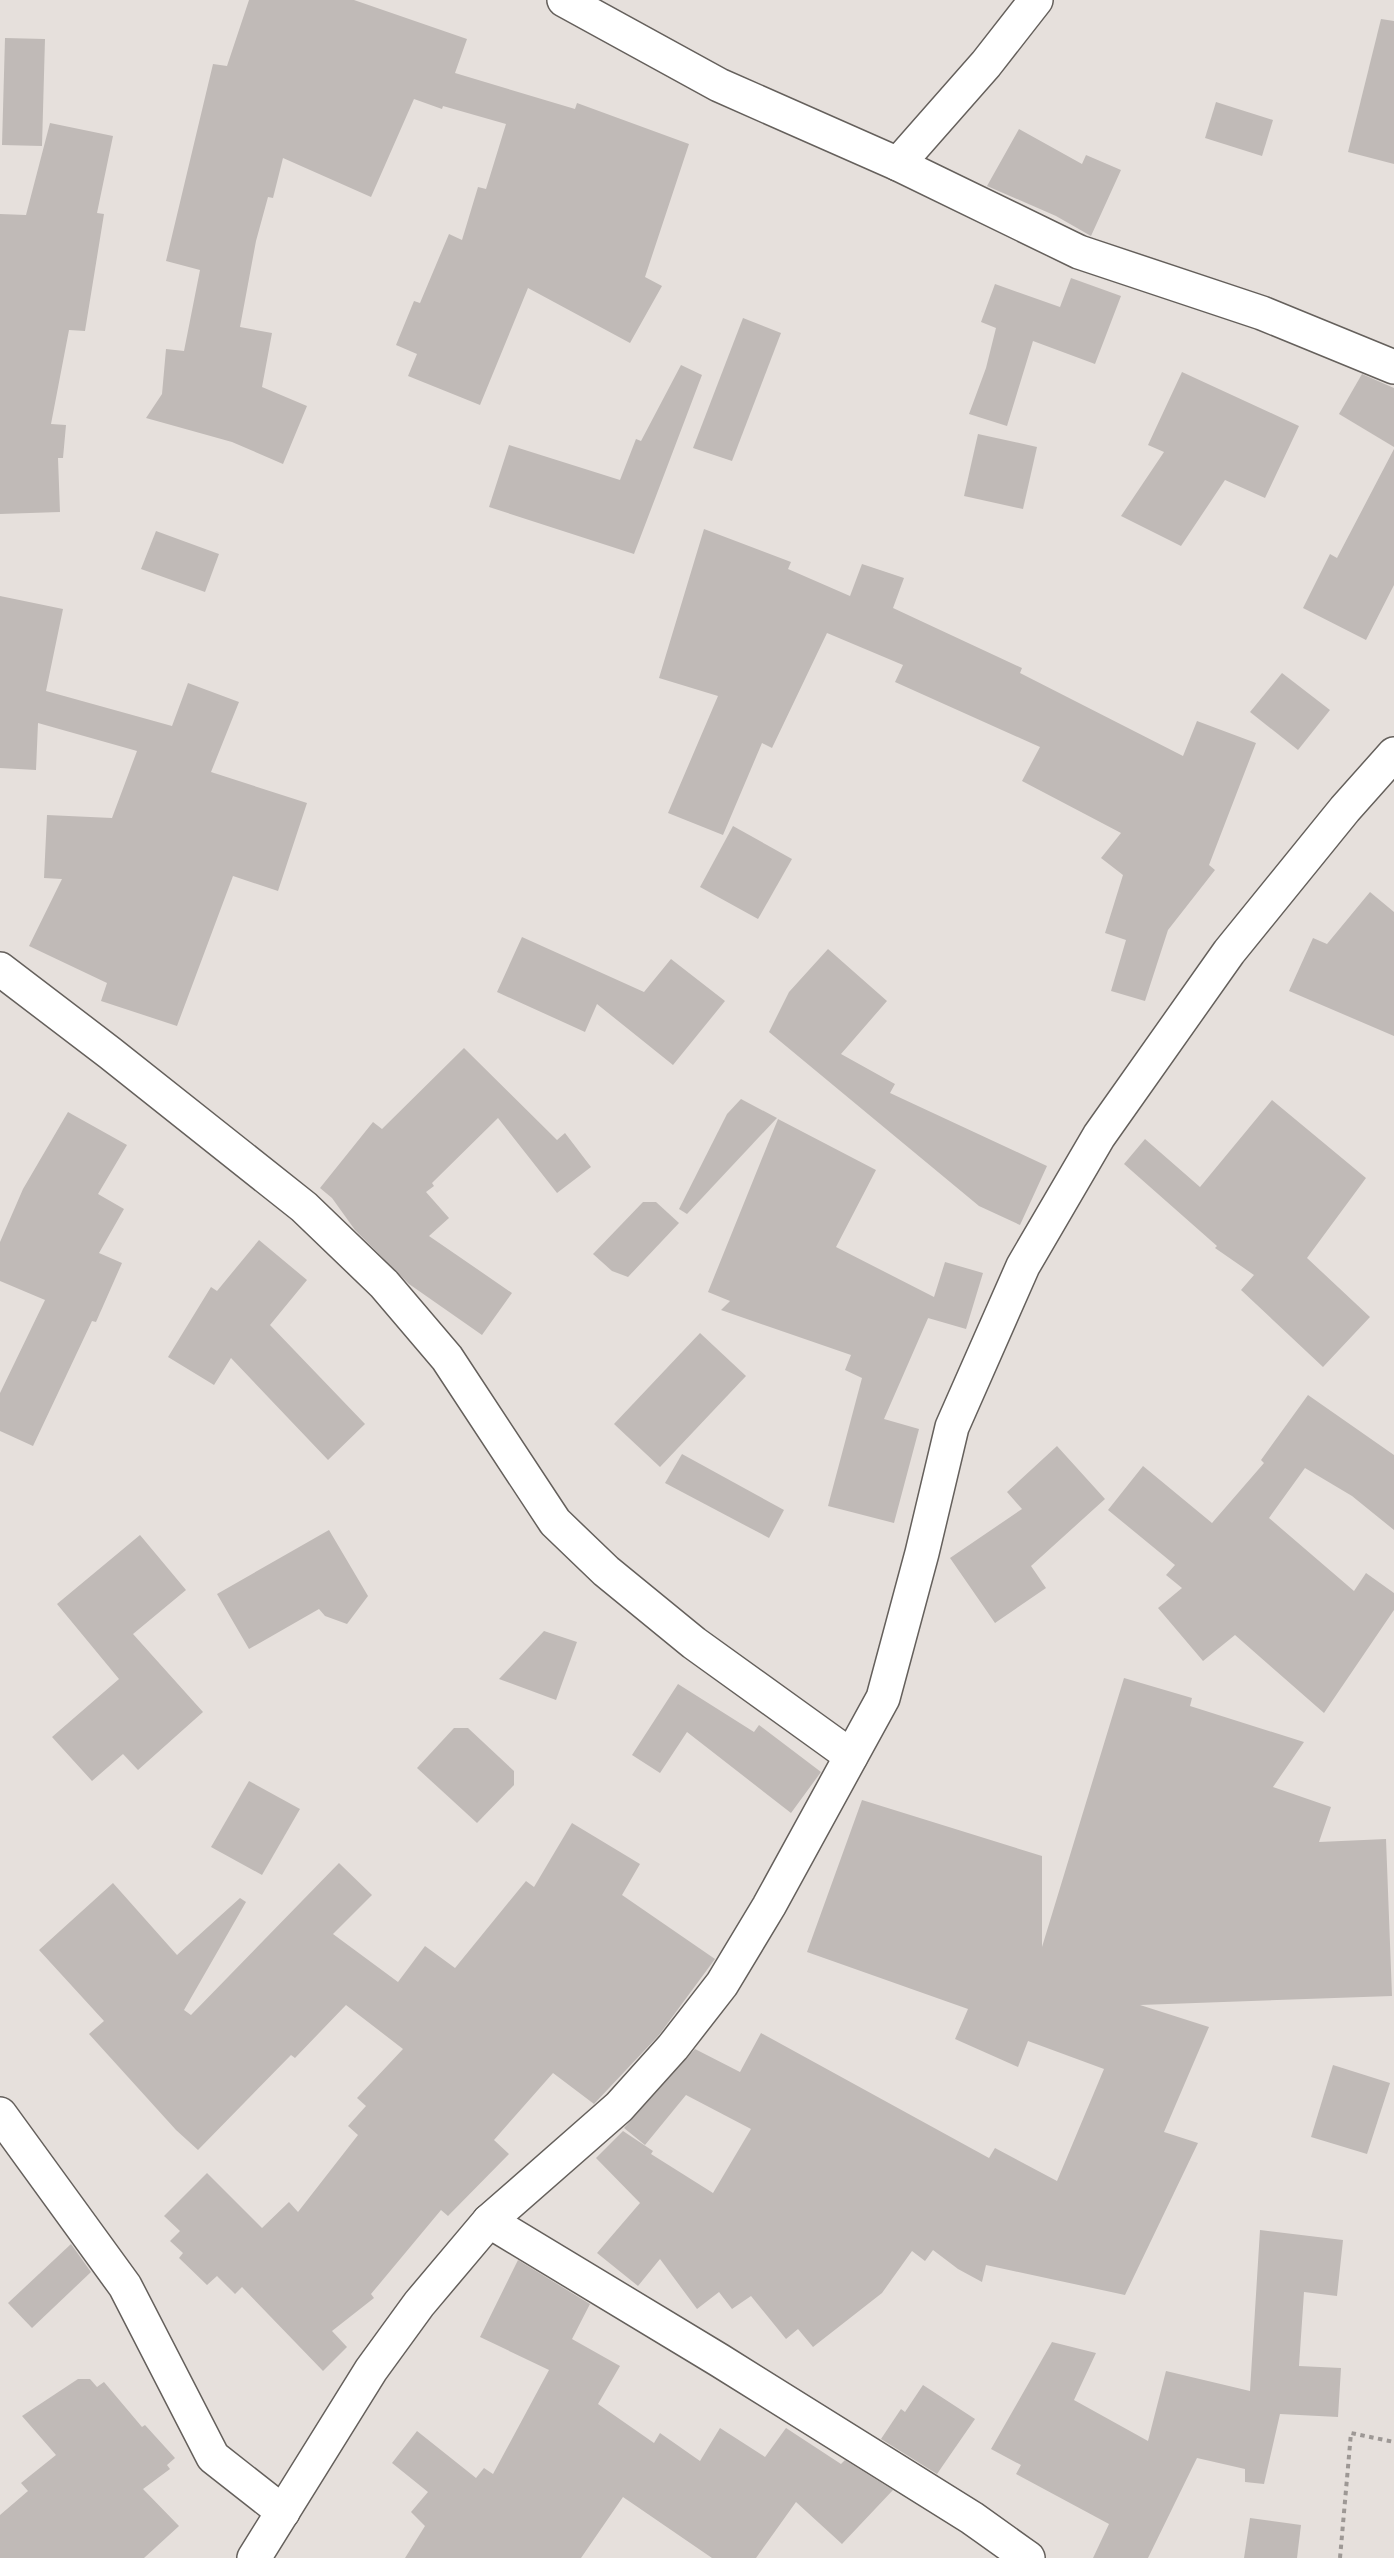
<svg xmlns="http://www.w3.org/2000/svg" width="1394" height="2558" viewBox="0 0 1394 2558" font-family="Mulish,sans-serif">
<rect width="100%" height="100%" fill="#e6e0dc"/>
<g fill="#c0bab7">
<path d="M 249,0 L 354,0 L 467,39 L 455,73 L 575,109 L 577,103 L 689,144 L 645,277 L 662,286 L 630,343 L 528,288 L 480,405 L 408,376 L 417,354 L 396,345 L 414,301 L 420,303 L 449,234 L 462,240 L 478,187 L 486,189 L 506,124 L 443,106 L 442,109 L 414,99 L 371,197 L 283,158 L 273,198 L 268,197 L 256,241 L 240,327 L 272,333 L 262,387 L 307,406 L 283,464 L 232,442 L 146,418 L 162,394 L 166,349 L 184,351 L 200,270 L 166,261 L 213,64 L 227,66 Z"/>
<path d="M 1381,19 L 1394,21 L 1394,164 L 1348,152 Z"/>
<path d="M 5,38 L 45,39 L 42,146 L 2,145 Z"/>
<path d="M 1216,102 L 1273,120 L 1262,156 L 1205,138 Z"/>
<path d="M 50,123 L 113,136 L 97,213 L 104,214 L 85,331 L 69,330 L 51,424 L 66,425 L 63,458 L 58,458 L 60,512 L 0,514 L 0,214 L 26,215 Z"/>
<path d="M 1019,129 L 1082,164 L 1086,155 L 1121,170 L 1091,236 L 1056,216 L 987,186 Z"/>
<path d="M 1071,278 L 1121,296 L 1095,364 L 1033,341 L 1007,426 L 969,414 L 986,368 L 996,328 L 981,322 L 995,284 L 1060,307 Z"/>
<path d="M 743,318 L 781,333 L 732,461 L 693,448 Z"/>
<path d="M 681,365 L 702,375 L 634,554 L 489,507 L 509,445 L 620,480 L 636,439 L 641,441 Z"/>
<path d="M 1182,372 L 1299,426 L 1265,498 L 1225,480 L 1181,546 L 1121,516 L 1164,452 L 1148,445 Z"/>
<path d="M 1362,374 L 1394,388 L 1394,447 L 1339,414 Z"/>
<path d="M 978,434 L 1037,447 L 1023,509 L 964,496 Z"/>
<path d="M 1394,449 L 1394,585 L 1366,640 L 1303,608 L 1330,554 L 1337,558 Z"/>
<path d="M 704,529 L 791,562 L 788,569 L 850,596 L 862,564 L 904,578 L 893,608 L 1022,668 L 1020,673 L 1183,756 L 1197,721 L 1256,743 L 1209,865 L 1215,870 L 1168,930 L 1145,1001 L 1111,991 L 1126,940 L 1105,933 L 1123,875 L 1101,858 L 1121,833 L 1022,781 L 1040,747 L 895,682 L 903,665 L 827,633 L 772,748 L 762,743 L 723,835 L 668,813 L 718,696 L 659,678 Z"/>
<path d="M 156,531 L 219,554 L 205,592 L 141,569 Z"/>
<path d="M 0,596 L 63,609 L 46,691 L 172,726 L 188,683 L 239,702 L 211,772 L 307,803 L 278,891 L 233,876 L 177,1026 L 101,1001 L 107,983 L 29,946 L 62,879 L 44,878 L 47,815 L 112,818 L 137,751 L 38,723 L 36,770 L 0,768 Z"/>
<path d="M 1282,673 L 1330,710 L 1298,750 L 1250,712 Z"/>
<path d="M 733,826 L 792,859 L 758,919 L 700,887 Z"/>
<path d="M 1370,892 L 1394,912 L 1394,1036 L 1289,991 L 1313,938 L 1327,944 Z"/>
<path d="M 522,937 L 644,992 L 671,959 L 725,1001 L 673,1065 L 597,1004 L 585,1032 L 497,992 Z"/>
<path d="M 828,949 L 887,1001 L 841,1054 L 895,1084 L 890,1093 L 1047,1166 L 1020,1225 L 979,1206 L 769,1032 L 789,992 Z"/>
<path d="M 464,1048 L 557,1140 L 565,1133 L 591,1167 L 557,1193 L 498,1118 L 432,1183 L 434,1186 L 426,1192 L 449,1218 L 429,1236 L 512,1293 L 482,1335 L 409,1284 L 355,1230 L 332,1198 L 320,1188 L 373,1122 L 382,1129 Z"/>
<path d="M 741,1099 L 777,1118 L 687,1214 L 679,1209 L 727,1114 Z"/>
<path d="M 1272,1100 L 1366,1178 L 1307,1258 L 1370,1317 L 1323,1367 L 1241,1290 L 1254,1275 L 1215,1248 L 1217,1246 L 1124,1164 L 1145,1139 L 1200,1187 Z"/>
<path d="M 68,1112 L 127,1145 L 98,1194 L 124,1209 L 99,1253 L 122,1263 L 96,1322 L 92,1321 L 33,1446 L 0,1431 L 0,1393 L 45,1300 L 0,1281 L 0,1242 L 23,1189 Z"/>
<path d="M 778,1119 L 876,1170 L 836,1247 L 934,1297 L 945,1262 L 983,1273 L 966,1329 L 928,1318 L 929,1316 L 884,1419 L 919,1429 L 894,1523 L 828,1506 L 862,1378 L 845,1370 L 851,1355 L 721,1310 L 730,1301 L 708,1292 Z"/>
<path d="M 643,1202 L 656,1202 L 679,1223 L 628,1277 L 612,1271 L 593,1254 Z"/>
<path d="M 259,1240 L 307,1280 L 270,1325 L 365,1424 L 328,1460 L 231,1358 L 214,1385 L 168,1357 L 211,1287 L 217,1291 Z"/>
<path d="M 700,1333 L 746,1376 L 660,1467 L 614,1424 Z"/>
<path d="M 1308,1395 L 1394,1455 L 1394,1530 L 1352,1496 L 1305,1468 L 1269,1518 L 1354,1591 L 1366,1573 L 1394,1593 L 1394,1610 L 1324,1713 L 1235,1635 L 1203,1661 L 1158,1608 L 1182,1588 L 1166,1575 L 1175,1565 L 1108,1510 L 1143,1466 L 1212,1523 L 1264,1463 L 1261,1460 Z"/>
<path d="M 1057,1446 L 1105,1499 L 1031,1566 L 1046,1588 L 995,1623 L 950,1558 L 1022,1509 L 1007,1492 Z"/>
<path d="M 682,1454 L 784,1510 L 769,1538 L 665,1483 Z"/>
<path d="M 329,1530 L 368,1596 L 347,1624 L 325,1616 L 319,1609 L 249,1649 L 217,1594 Z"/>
<path d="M 140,1535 L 186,1590 L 133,1634 L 203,1712 L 138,1770 L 123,1754 L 92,1781 L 52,1737 L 119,1679 L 57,1604 Z"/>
<path d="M 544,1631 L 577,1642 L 556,1700 L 499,1679 Z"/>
<path d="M 1124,1678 L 1192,1698 L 1190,1706 L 1304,1742 L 1273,1787 L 1331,1807 L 1319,1842 L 1386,1839 L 1392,1996 L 1140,2005 L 1209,2027 L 1164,2132 L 1198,2143 L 1125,2295 L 986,2265 L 982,2282 L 958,2269 L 933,2250 L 925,2261 L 912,2251 L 882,2293 L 813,2347 L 798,2329 L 786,2339 L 751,2296 L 732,2309 L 719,2292 L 697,2309 L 660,2259 L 638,2286 L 597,2253 L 640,2203 L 596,2158 L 623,2131 L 653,2151 L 651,2154 L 713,2193 L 751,2129 L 686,2095 L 645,2145 L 624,2128 L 695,2049 L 740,2072 L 761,2033 L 989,2158 L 995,2148 L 1057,2181 L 1104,2069 L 1028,2041 L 1018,2067 L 955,2039 L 968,2009 L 807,1952 L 862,1800 L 1042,1856 L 1042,1947 Z"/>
<path d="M 678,1684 L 754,1732 L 759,1725 L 821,1772 L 791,1813 L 687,1732 L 660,1773 L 632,1755 Z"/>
<path d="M 454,1728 L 468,1728 L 514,1771 L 514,1785 L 477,1823 L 417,1768 Z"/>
<path d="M 249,1781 L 300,1809 L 262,1875 L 211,1847 Z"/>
<path d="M 572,1823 L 640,1864 L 622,1895 L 715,1959 L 659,2035 L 594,2104 L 553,2073 L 494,2140 L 509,2154 L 448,2216 L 441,2210 L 371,2294 L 374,2298 L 332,2331 L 347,2347 L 323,2371 L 242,2287 L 235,2294 L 217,2276 L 207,2285 L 179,2258 L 183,2253 L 170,2241 L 180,2231 L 164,2216 L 207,2173 L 262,2228 L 289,2202 L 298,2212 L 358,2135 L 348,2126 L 366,2106 L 357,2098 L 403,2049 L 346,2005 L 295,2058 L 291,2055 L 198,2150 L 176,2130 L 89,2034 L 104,2021 L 39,1950 L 113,1883 L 177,1955 L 240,1898 L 246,1902 L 184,2010 L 191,2015 L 339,1863 L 372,1895 L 333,1934 L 398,1982 L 425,1946 L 455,1968 L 526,1881 L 534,1887 Z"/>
<path d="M 1333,2065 L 1390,2083 L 1367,2154 L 1311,2137 Z"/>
<path d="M 1260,2230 L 1343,2240 L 1337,2296 L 1304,2292 L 1299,2366 L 1341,2368 L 1338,2417 L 1280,2414 L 1264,2484 L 1245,2482 L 1245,2469 L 1197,2458 L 1148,2558 L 1093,2558 L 1109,2524 L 1016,2474 L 1021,2465 L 991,2449 L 1052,2342 L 1096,2353 L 1074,2400 L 1148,2441 L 1166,2371 L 1250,2391 Z"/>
<path d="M 71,2244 L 91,2272 L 32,2328 L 8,2303 Z"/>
<path d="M 518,2260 L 590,2304 L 572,2339 L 620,2366 L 598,2404 L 654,2443 L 660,2433 L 700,2461 L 720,2428 L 765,2457 L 786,2428 L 841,2464 L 845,2460 L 893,2490 L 842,2544 L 796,2502 L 756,2558 L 712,2558 L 623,2497 L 581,2558 L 405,2558 L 425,2526 L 411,2512 L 428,2492 L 392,2463 L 417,2431 L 476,2478 L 484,2468 L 493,2474 L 549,2370 L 480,2337 Z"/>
<path d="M 78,2379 L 90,2379 L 97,2387 L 104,2382 L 142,2427 L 145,2425 L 175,2458 L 167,2465 L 170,2469 L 143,2489 L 179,2526 L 144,2558 L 0,2558 L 0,2515 L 28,2491 L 21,2483 L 56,2455 L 22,2416 Z"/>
<path d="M 923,2385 L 975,2419 L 937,2474 L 881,2439 L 901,2409 L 905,2412 Z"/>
<path d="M 1250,2518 L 1301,2525 L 1297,2558 L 1244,2558 Z"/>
</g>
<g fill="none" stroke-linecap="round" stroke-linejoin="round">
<g stroke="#65605c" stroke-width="36">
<g id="street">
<path d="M 564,0 L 719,85 L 898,164 L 986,64 L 1036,0"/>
<path d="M 898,164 L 1079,252 L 1262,313 L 1394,367"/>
<path d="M 0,969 L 110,1053 L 304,1207 L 384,1284 L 447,1358 L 555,1522 L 606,1571 L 694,1643 L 851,1756"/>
<path d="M 0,2114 L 125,2286 L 213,2457 L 283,2512"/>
<path d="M 489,2221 L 719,2360 L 972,2518 L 1028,2558"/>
<path d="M 254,2558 L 371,2370 L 419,2304 L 489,2221 L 619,2107 L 673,2047 L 722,1984 L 769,1906 L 883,1698 L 922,1553 L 952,1427 L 1023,1266 L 1099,1136 L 1229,952 L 1345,809 L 1394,754"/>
</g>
</g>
<path stroke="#9d9895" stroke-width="4" stroke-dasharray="4.5 4.5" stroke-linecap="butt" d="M 1340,2558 L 1351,2433 L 1394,2442"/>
<use href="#street" stroke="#fff" stroke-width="33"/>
</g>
</svg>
